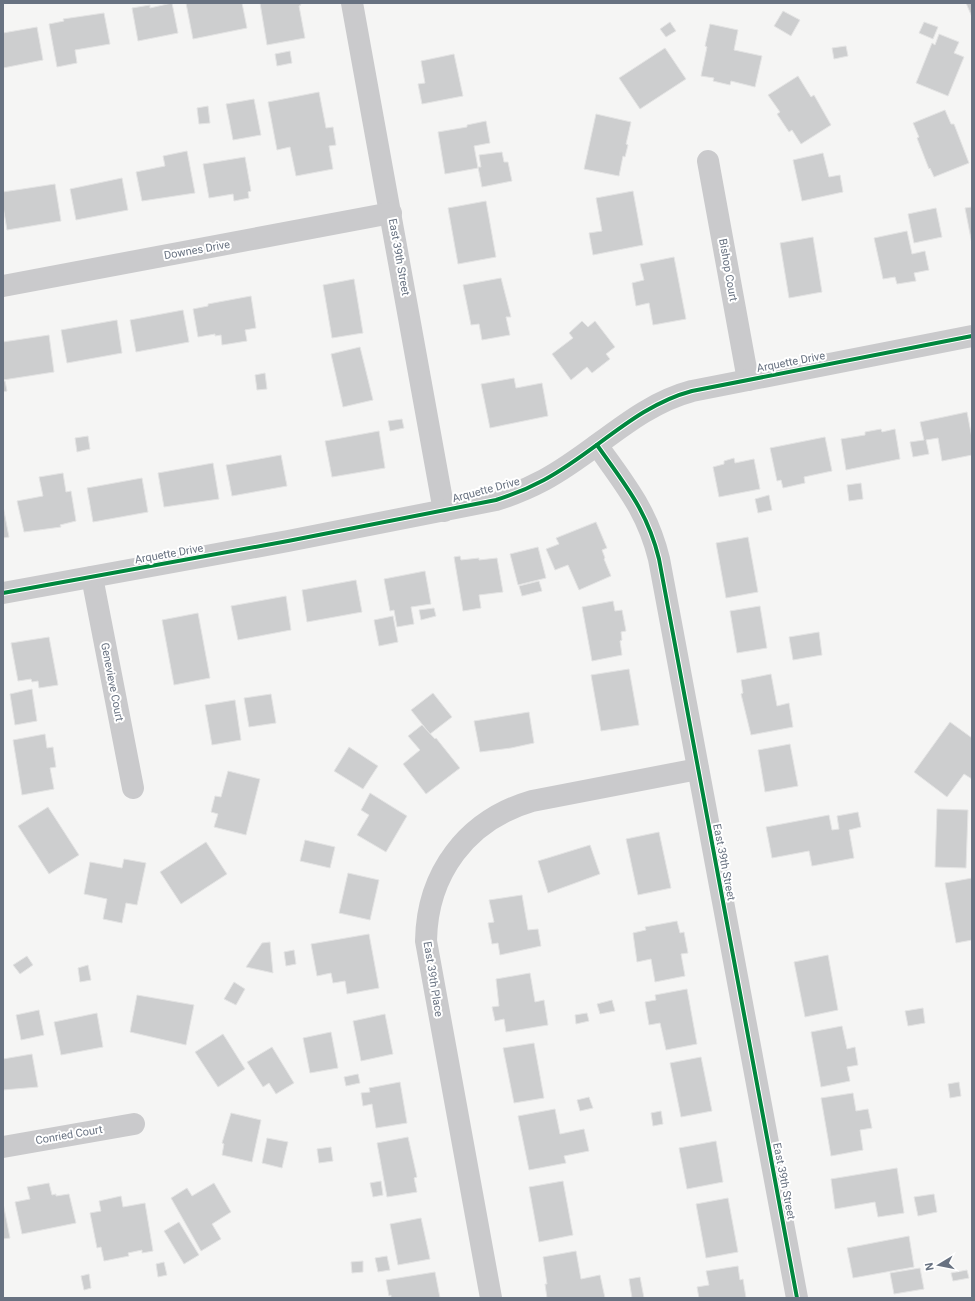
<svg xmlns="http://www.w3.org/2000/svg" width="975" height="1301" viewBox="0 0 975 1301" font-family="Roboto,sans-serif">
<rect width="100%" height="100%" fill="#f5f5f4"/>
<g fill="#cdcecf" stroke="#e4e4e4">
<path d="M 172,3 L 178,33 L 138,41 L 132,8 L 150,5 L 150,8 Z"/>
<path d="M 186,3 L 242,3 L 247,28 L 193,39 Z"/>
<path d="M 260,3 L 300,3 L 301,5 L 299,6 L 305,38 L 267,45 Z"/>
<path d="M 966,3 L 972,3 L 972,17 Z"/>
<path d="M 783,11 L 800,20 L 791,36 L 774,26 Z"/>
<path d="M 104,13 L 110,44 L 75,50 L 77,63 L 57,67 L 49,24 L 64,21 L 63,19 Z"/>
<path d="M 670,22 L 676,31 L 666,37 L 660,29 Z"/>
<path d="M 924,22 L 938,27 L 933,39 L 919,33 Z"/>
<path d="M 710,24 L 738,30 L 734,50 L 762,56 L 755,87 L 731,81 L 730,85 L 713,81 L 714,78 L 701,76 L 707,47 L 705,46 Z"/>
<path d="M 37,27 L 43,60 L 3,68 L 3,33 Z"/>
<path d="M 939,34 L 959,42 L 954,53 L 964,57 L 948,96 L 916,83 L 932,43 L 935,45 Z"/>
<path d="M 846,46 L 848,56 L 834,59 L 832,48 Z"/>
<path d="M 665,48 L 686,79 L 640,109 L 619,78 Z"/>
<path d="M 290,51 L 292,63 L 277,66 L 275,54 Z"/>
<path d="M 454,54 L 463,96 L 422,104 L 418,84 L 425,83 L 421,61 Z"/>
<path d="M 798,76 L 811,97 L 814,95 L 831,125 L 801,144 L 792,130 L 789,132 L 777,114 L 780,112 L 768,95 Z"/>
<path d="M 319,92 L 326,128 L 333,127 L 336,145 L 329,146 L 333,169 L 296,176 L 290,147 L 277,150 L 268,102 Z"/>
<path d="M 254,99 L 261,135 L 233,140 L 226,104 Z"/>
<path d="M 208,106 L 210,123 L 199,124 L 197,108 Z"/>
<path d="M 945,110 L 951,124 L 954,124 L 969,163 L 934,177 L 930,168 L 929,169 L 917,138 L 919,137 L 913,123 Z"/>
<path d="M 596,114 L 631,122 L 626,144 L 628,145 L 625,157 L 623,156 L 619,176 L 584,169 Z"/>
<path d="M 486,121 L 490,143 L 474,146 L 478,168 L 445,174 L 438,132 L 467,127 L 467,125 Z"/>
<path d="M 187,151 L 195,193 L 142,201 L 136,172 L 165,166 L 163,156 Z"/>
<path d="M 502,152 L 504,162 L 508,162 L 512,181 L 482,187 L 478,167 L 481,167 L 479,155 Z"/>
<path d="M 823,153 L 829,177 L 840,175 L 843,192 L 802,201 L 793,160 Z"/>
<path d="M 245,157 L 251,191 L 248,192 L 249,198 L 234,201 L 233,194 L 209,198 L 203,164 Z"/>
<path d="M 122,178 L 128,210 L 76,220 L 70,189 Z"/>
<path d="M 55,184 L 61,221 L 7,230 L 3,206 L 3,192 Z"/>
<path d="M 633,191 L 643,245 L 593,255 L 589,233 L 602,231 L 596,198 Z"/>
<path d="M 486,201 L 496,257 L 458,264 L 448,208 Z"/>
<path d="M 972,207 L 972,244 L 965,208 Z"/>
<path d="M 936,208 L 942,237 L 914,243 L 908,214 Z"/>
<path d="M 907,231 L 912,254 L 925,251 L 929,270 L 914,273 L 916,281 L 897,284 L 895,277 L 883,279 L 874,238 Z"/>
<path d="M 813,237 L 822,292 L 789,298 L 780,243 Z"/>
<path d="M 674,257 L 686,319 L 653,325 L 649,303 L 636,306 L 632,283 L 644,280 L 640,264 Z"/>
<path d="M 501,278 L 511,317 L 506,317 L 510,335 L 482,340 L 479,324 L 471,325 L 463,285 Z"/>
<path d="M 354,279 L 363,333 L 332,338 L 323,285 Z"/>
<path d="M 251,296 L 256,328 L 245,330 L 247,341 L 222,345 L 221,335 L 215,336 L 215,334 L 198,337 L 193,309 L 208,306 L 208,304 Z"/>
<path d="M 183,310 L 189,342 L 136,352 L 130,320 Z"/>
<path d="M 117,320 L 122,353 L 67,363 L 61,330 Z"/>
<path d="M 582,321 L 588,327 L 595,321 L 615,347 L 606,354 L 610,359 L 592,373 L 587,367 L 571,380 L 552,354 L 573,338 L 569,333 Z"/>
<path d="M 49,335 L 54,372 L 3,380 L 3,342 Z"/>
<path d="M 360,347 L 373,400 L 343,407 L 331,354 Z"/>
<path d="M 265,373 L 267,389 L 257,390 L 255,375 Z"/>
<path d="M 514,378 L 516,388 L 542,383 L 548,416 L 490,428 L 481,384 Z"/>
<path d="M 3,381 L 5,381 L 7,391 L 3,392 Z"/>
<path d="M 967,412 L 972,438 L 972,455 L 942,461 L 938,438 L 926,440 L 929,454 L 913,457 L 910,442 L 924,440 L 920,422 Z"/>
<path d="M 402,419 L 404,428 L 390,431 L 388,421 Z"/>
<path d="M 881,429 L 882,432 L 895,429 L 900,459 L 846,470 L 841,439 L 865,435 L 865,432 Z"/>
<path d="M 379,431 L 385,468 L 332,477 L 325,441 Z"/>
<path d="M 88,436 L 90,449 L 77,452 L 75,438 Z"/>
<path d="M 825,437 L 832,471 L 804,477 L 805,483 L 783,488 L 781,480 L 777,481 L 770,448 Z"/>
<path d="M 281,455 L 287,486 L 232,496 L 226,465 Z"/>
<path d="M 734,458 L 735,463 L 754,459 L 760,489 L 719,497 L 713,467 L 724,464 L 724,461 Z"/>
<path d="M 213,463 L 219,499 L 164,507 L 158,473 Z"/>
<path d="M 63,473 L 66,492 L 71,491 L 76,521 L 60,525 L 61,527 L 24,532 L 17,501 L 43,496 L 39,477 Z"/>
<path d="M 142,478 L 148,512 L 93,522 L 87,488 Z"/>
<path d="M 861,483 L 863,499 L 849,501 L 847,485 Z"/>
<path d="M 769,495 L 772,510 L 758,513 L 755,499 Z"/>
<path d="M 3,506 L 9,537 L 3,538 Z"/>
<path d="M 596,522 L 607,548 L 602,550 L 605,558 L 604,559 L 611,576 L 579,590 L 568,565 L 555,570 L 546,549 L 559,544 L 556,538 Z"/>
<path d="M 748,537 L 758,592 L 726,598 L 716,543 Z"/>
<path d="M 538,547 L 546,578 L 518,585 L 510,554 Z"/>
<path d="M 460,556 L 461,560 L 479,558 L 479,560 L 497,558 L 503,592 L 479,595 L 481,608 L 463,611 L 454,557 Z"/>
<path d="M 425,571 L 431,604 L 411,607 L 414,624 L 397,627 L 394,610 L 390,611 L 384,579 Z"/>
<path d="M 356,580 L 362,612 L 307,622 L 302,590 Z"/>
<path d="M 539,581 L 542,591 L 522,596 L 519,586 Z"/>
<path d="M 286,596 L 291,630 L 238,640 L 231,606 Z"/>
<path d="M 613,601 L 615,611 L 622,610 L 626,631 L 621,632 L 622,640 L 620,641 L 622,655 L 592,661 L 582,607 Z"/>
<path d="M 760,606 L 767,648 L 737,653 L 730,611 Z"/>
<path d="M 434,608 L 436,616 L 421,620 L 419,610 Z"/>
<path d="M 198,613 L 210,678 L 174,685 L 162,620 Z"/>
<path d="M 393,616 L 398,642 L 379,646 L 374,620 Z"/>
<path d="M 819,632 L 822,655 L 793,660 L 789,637 Z"/>
<path d="M 49,637 L 58,685 L 39,688 L 38,681 L 32,682 L 31,679 L 18,681 L 11,643 Z"/>
<path d="M 629,669 L 639,725 L 601,731 L 591,675 Z"/>
<path d="M 771,674 L 777,706 L 789,703 L 793,727 L 751,735 L 741,694 L 743,693 L 741,680 Z"/>
<path d="M 32,689 L 37,721 L 15,725 L 10,694 Z"/>
<path d="M 433,693 L 452,717 L 430,734 L 411,710 Z"/>
<path d="M 271,694 L 276,723 L 249,727 L 244,698 Z"/>
<path d="M 235,700 L 241,740 L 212,745 L 205,705 Z"/>
<path d="M 529,712 L 534,743 L 511,748 L 480,752 L 474,721 Z"/>
<path d="M 950,722 L 972,738 L 972,779 L 964,774 L 947,797 L 914,772 Z"/>
<path d="M 422,725 L 435,739 L 436,738 L 460,768 L 426,794 L 403,764 L 420,750 L 408,736 Z"/>
<path d="M 45,734 L 47,748 L 53,747 L 56,767 L 50,768 L 54,789 L 22,795 L 13,740 Z"/>
<path d="M 790,744 L 798,786 L 765,792 L 758,750 Z"/>
<path d="M 349,747 L 378,766 L 363,789 L 334,771 Z"/>
<path d="M 228,771 L 260,779 L 246,835 L 214,827 L 218,814 L 211,812 L 215,796 L 221,797 Z"/>
<path d="M 370,793 L 407,816 L 386,852 L 357,835 L 369,815 L 361,810 Z"/>
<path d="M 48,807 L 79,855 L 49,874 L 18,826 Z"/>
<path d="M 937,809 L 968,810 L 966,868 L 935,867 Z"/>
<path d="M 858,812 L 861,827 L 849,830 L 854,858 L 812,866 L 809,851 L 772,858 L 766,827 L 829,815 L 832,830 L 839,829 L 837,816 Z"/>
<path d="M 659,832 L 671,888 L 638,895 L 626,839 Z"/>
<path d="M 305,840 L 335,847 L 330,868 L 300,861 Z"/>
<path d="M 206,842 L 227,874 L 181,904 L 160,872 Z"/>
<path d="M 590,845 L 600,874 L 548,893 L 538,861 Z"/>
<path d="M 124,859 L 146,863 L 137,905 L 126,903 L 122,923 L 103,919 L 107,899 L 84,894 L 90,862 L 122,868 Z"/>
<path d="M 348,873 L 379,880 L 370,920 L 339,913 Z"/>
<path d="M 972,878 L 972,940 L 956,943 L 945,883 Z"/>
<path d="M 522,895 L 528,930 L 538,929 L 541,946 L 500,955 L 498,943 L 492,944 L 488,923 L 494,922 L 489,900 Z"/>
<path d="M 677,921 L 680,933 L 684,932 L 688,953 L 681,954 L 685,976 L 655,982 L 651,959 L 637,962 L 633,933 L 646,930 L 645,927 Z"/>
<path d="M 369,934 L 379,988 L 347,994 L 345,981 L 333,983 L 331,973 L 317,976 L 311,944 Z"/>
<path d="M 270,942 L 273,973 L 246,967 L 262,943 Z"/>
<path d="M 294,950 L 296,964 L 286,966 L 284,952 Z"/>
<path d="M 828,955 L 838,1010 L 805,1017 L 794,962 Z"/>
<path d="M 27,956 L 33,965 L 20,974 L 13,965 Z"/>
<path d="M 88,965 L 91,980 L 80,982 L 78,968 Z"/>
<path d="M 530,973 L 535,1002 L 544,1000 L 548,1025 L 506,1032 L 504,1019 L 495,1021 L 492,1007 L 499,1006 L 496,979 Z"/>
<path d="M 234,982 L 245,989 L 236,1005 L 224,999 Z"/>
<path d="M 687,989 L 697,1044 L 666,1050 L 660,1023 L 649,1025 L 645,1002 L 656,1000 L 655,995 Z"/>
<path d="M 137,995 L 194,1005 L 186,1045 L 130,1032 Z"/>
<path d="M 612,1000 L 615,1011 L 600,1014 L 597,1004 Z"/>
<path d="M 923,1008 L 925,1023 L 908,1026 L 905,1011 Z"/>
<path d="M 39,1010 L 44,1035 L 21,1040 L 16,1015 Z"/>
<path d="M 97,1013 L 103,1047 L 61,1055 L 54,1022 Z"/>
<path d="M 587,1013 L 589,1021 L 576,1024 L 575,1015 Z"/>
<path d="M 385,1014 L 393,1054 L 361,1061 L 353,1021 Z"/>
<path d="M 842,1026 L 847,1049 L 855,1047 L 858,1065 L 847,1067 L 850,1081 L 821,1087 L 811,1032 Z"/>
<path d="M 331,1032 L 338,1068 L 310,1073 L 303,1038 Z"/>
<path d="M 223,1034 L 245,1069 L 218,1087 L 195,1052 Z"/>
<path d="M 534,1043 L 544,1098 L 514,1103 L 503,1048 Z"/>
<path d="M 272,1047 L 294,1083 L 276,1094 L 269,1083 L 263,1087 L 247,1062 Z"/>
<path d="M 32,1054 L 38,1087 L 3,1090 L 3,1059 Z"/>
<path d="M 701,1057 L 712,1111 L 681,1117 L 670,1063 Z"/>
<path d="M 358,1074 L 360,1083 L 346,1086 L 344,1077 Z"/>
<path d="M 400,1082 L 407,1123 L 376,1128 L 372,1104 L 363,1106 L 361,1093 L 370,1092 L 369,1088 Z"/>
<path d="M 959,1082 L 961,1096 L 950,1098 L 948,1084 Z"/>
<path d="M 853,1093 L 856,1111 L 868,1109 L 872,1128 L 860,1130 L 863,1150 L 831,1156 L 821,1098 Z"/>
<path d="M 589,1097 L 593,1108 L 580,1111 L 577,1100 Z"/>
<path d="M 555,1109 L 560,1134 L 584,1129 L 589,1151 L 564,1156 L 566,1163 L 529,1170 L 518,1116 Z"/>
<path d="M 661,1111 L 663,1124 L 653,1126 L 651,1113 Z"/>
<path d="M 231,1113 L 261,1120 L 252,1162 L 222,1155 L 224,1144 L 222,1143 Z"/>
<path d="M 408,1137 L 417,1177 L 414,1178 L 417,1192 L 387,1197 L 377,1143 Z"/>
<path d="M 267,1138 L 288,1142 L 282,1168 L 262,1163 Z"/>
<path d="M 716,1141 L 723,1182 L 687,1189 L 679,1148 Z"/>
<path d="M 331,1147 L 333,1161 L 319,1163 L 317,1149 Z"/>
<path d="M 897,1168 L 904,1213 L 878,1217 L 875,1202 L 835,1209 L 831,1179 Z"/>
<path d="M 381,1181 L 383,1195 L 373,1197 L 370,1183 Z"/>
<path d="M 563,1181 L 573,1235 L 539,1242 L 529,1187 Z"/>
<path d="M 49,1183 L 52,1195 L 56,1194 L 56,1196 L 69,1194 L 76,1223 L 22,1234 L 15,1202 L 30,1199 L 27,1187 Z"/>
<path d="M 214,1183 L 231,1212 L 212,1224 L 221,1239 L 201,1251 L 171,1198 L 187,1188 L 192,1196 Z"/>
<path d="M 934,1194 L 937,1212 L 918,1216 L 914,1197 Z"/>
<path d="M 121,1196 L 123,1207 L 145,1203 L 153,1251 L 142,1253 L 142,1250 L 128,1253 L 129,1256 L 104,1261 L 101,1247 L 97,1248 L 90,1213 L 101,1211 L 99,1201 Z"/>
<path d="M 728,1198 L 738,1252 L 706,1258 L 696,1204 Z"/>
<path d="M 3,1203 L 10,1238 L 3,1239 Z"/>
<path d="M 421,1218 L 430,1259 L 398,1265 L 390,1224 Z"/>
<path d="M 179,1222 L 199,1255 L 184,1264 L 164,1231 Z"/>
<path d="M 909,1236 L 914,1267 L 853,1278 L 847,1248 Z"/>
<path d="M 576,1251 L 581,1279 L 600,1275 L 605,1298 L 547,1298 L 545,1284 L 547,1284 L 543,1257 Z"/>
<path d="M 387,1256 L 390,1270 L 378,1272 L 375,1258 Z"/>
<path d="M 363,1261 L 363,1272 L 352,1273 L 351,1262 Z"/>
<path d="M 164,1262 L 167,1275 L 158,1277 L 156,1264 Z"/>
<path d="M 738,1266 L 740,1280 L 743,1279 L 746,1298 L 699,1298 L 697,1287 L 709,1285 L 706,1271 Z"/>
<path d="M 920,1268 L 924,1289 L 894,1294 L 890,1273 Z"/>
<path d="M 967,1270 L 969,1278 L 953,1281 L 951,1273 Z"/>
<path d="M 435,1272 L 440,1298 L 391,1298 L 391,1295 L 389,1296 L 386,1280 Z"/>
<path d="M 89,1274 L 91,1288 L 84,1290 L 81,1276 Z"/>
<path d="M 640,1277 L 644,1298 L 632,1298 L 629,1279 Z"/>
</g>
<g fill="none" stroke-linecap="round" stroke-linejoin="round">
<g stroke="#cacacc" stroke-width="22">
<path d="M 352,3 L 444,511"/>
<path d="M 708,161 L 748,380"/>
<path d="M 3,286 L 391,213"/>
<path d="M 597,445 C 625,485 647,510 659,559 L 797,1298"/>
<path d="M 92,577 L 133,788"/>
<path d="M 3,593 L 288,541 L 496,500 C 512,495 529,488 544,480 C 595,453 635,406 692,391 L 972,336"/>
<path d="M 3,1147 L 134,1124"/>
<path d="M 491,1298 L 426,941 C 427,873 467,820 532,801 L 698,769"/>
</g>
<g stroke="#fff" stroke-width="6">
<g id="cycleway">
<path d="M 597,445 C 625,485 647,510 659,559 L 797,1298"/>
<path d="M 3,593 L 288,541 L 496,500 C 512,495 529,488 544,480 C 595,453 635,406 692,391 L 972,336"/>
</g>
</g>
<use href="#cycleway" stroke="#00873e" stroke-width="4"/>
</g>
<g text-anchor="middle" dominant-baseline="central" stroke-width="4" stroke-linejoin="round" paint-order="stroke">
<g font-size="11" fill="#687281" stroke="#fff">
<text transform="translate(197 250) rotate(-10)">Downes Drive</text>
<text transform="translate(399 257) rotate(80)">East 39th Street</text>
<text transform="translate(728 270) rotate(80)">Bishop Court</text>
<text transform="translate(791 362) rotate(-11)">Arquette Drive</text>
<text transform="translate(486 490) rotate(-15)">Arquette Drive</text>
<text transform="translate(169 554) rotate(-10)">Arquette Drive</text>
<text transform="translate(112 682) rotate(79)">Genevieve Court</text>
<text transform="translate(724 862) rotate(79)">East 39th Street</text>
<text transform="translate(433 979) rotate(81)">East 39th Place</text>
<text transform="translate(69 1135) rotate(-10)">Conried Court</text>
<text transform="translate(784 1181) rotate(79)">East 39th Street</text>
</g>
</g>
<rect width="975" height="1301" fill="none" stroke="#687281" stroke-width="8"/>
<g transform="translate(939 1265) rotate(260)" stroke="#ffffff" stroke-width="3" paint-order="stroke">
<path d="M0-3L7 15L0 10L-7 15Z" fill="#687281"/>
<text y="-6" font-size="11" font-weight="bold" text-anchor="middle" fill="#687281">N</text>
</g>
</svg>
